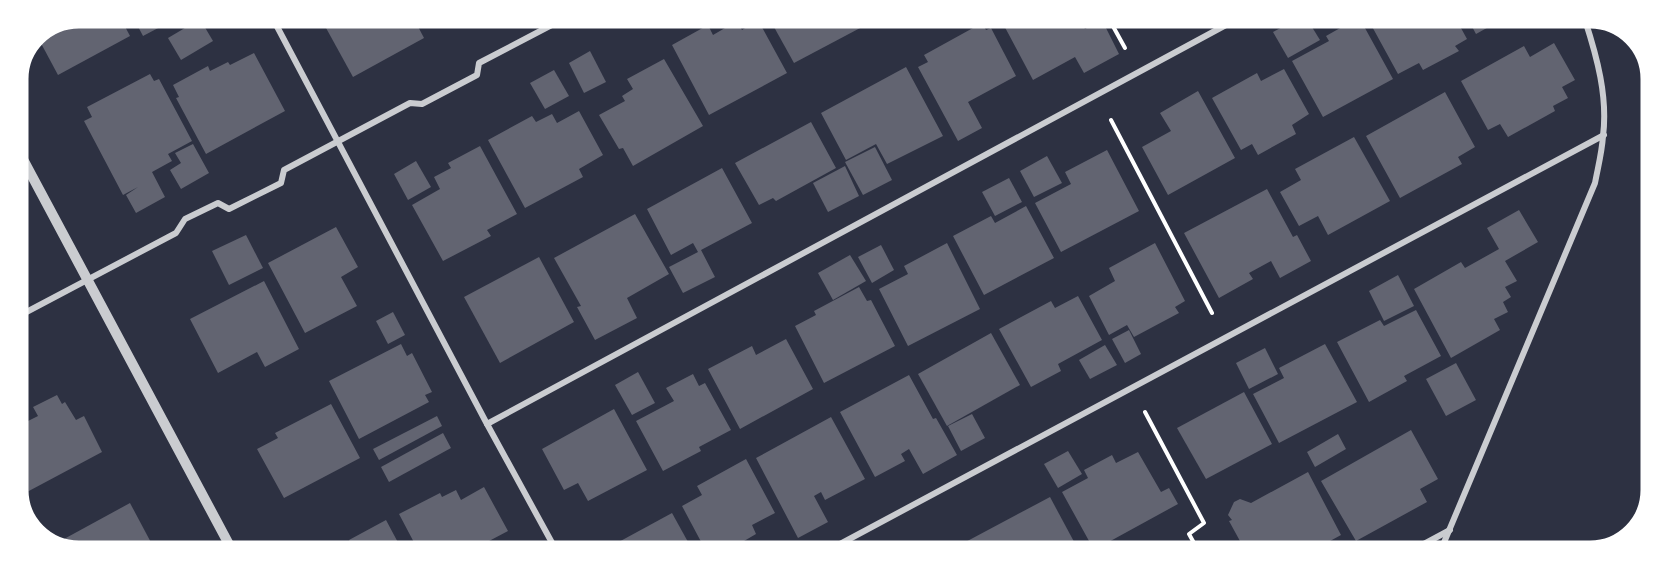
<svg xmlns="http://www.w3.org/2000/svg" width="1669" height="569" viewBox="0 0 1669 569" font-family="'Varela Round',sans-serif">
<rect width="100%" height="100%" fill="#2d3142"/>
<g fill="#626471">
<path d="M 78,16 L 120,17 L 130,36 L 58,75 L 36,34 Z"/>
<path d="M 133,17 L 179,17 L 143,36 Z"/>
<path d="M 320,17 L 413,17 L 424,38 L 353,77 Z"/>
<path d="M 769,18 L 879,18 L 794,63 Z"/>
<path d="M 1000,18 L 1097,19 L 1083,26 L 1085,29 L 1102,20 L 1119,54 L 1084,73 L 1075,57 L 1033,80 Z"/>
<path d="M 200,19 L 213,41 L 181,60 L 168,38 Z"/>
<path d="M 1297,19 L 1307,19 L 1320,40 L 1288,58 L 1273,32 Z"/>
<path d="M 1356,19 L 1360,19 L 1393,79 L 1323,117 L 1292,61 L 1329,41 L 1326,36 Z"/>
<path d="M 1371,19 L 1456,19 L 1467,39 L 1455,46 L 1459,51 L 1423,70 L 1419,63 L 1398,74 L 1369,21 Z"/>
<path d="M 1468,19 L 1503,19 L 1476,34 Z"/>
<path d="M 758,20 L 787,73 L 709,115 L 672,45 L 708,25 L 713,35 L 737,21 L 742,30 Z"/>
<path d="M 982,23 L 986,30 L 991,28 L 1016,76 L 968,102 L 982,128 L 958,141 L 918,67 L 928,62 L 924,55 Z"/>
<path d="M 1554,43 L 1575,80 L 1562,87 L 1568,98 L 1553,106 L 1555,111 L 1508,137 L 1500,124 L 1488,130 L 1461,81 L 1524,46 L 1530,57 Z"/>
<path d="M 590,51 L 606,82 L 584,93 L 569,63 Z"/>
<path d="M 254,53 L 285,111 L 206,154 L 176,98 L 179,97 L 173,85 L 208,66 L 210,71 L 228,62 L 230,65 Z"/>
<path d="M 664,59 L 703,126 L 633,166 L 623,148 L 619,149 L 599,115 L 625,101 L 622,96 L 633,89 L 627,79 Z"/>
<path d="M 906,67 L 943,136 L 887,164 L 876,144 L 846,160 L 821,113 Z"/>
<path d="M 1284,69 L 1309,114 L 1292,125 L 1296,134 L 1258,155 L 1252,144 L 1241,150 L 1212,98 L 1257,73 L 1261,81 Z"/>
<path d="M 554,70 L 569,96 L 545,109 L 530,83 Z"/>
<path d="M 150,74 L 154,81 L 159,79 L 192,141 L 168,154 L 172,161 L 152,172 L 165,197 L 136,213 L 126,195 L 138,187 L 123,195 L 84,121 L 92,117 L 87,107 Z"/>
<path d="M 1198,91 L 1235,158 L 1168,195 L 1142,147 L 1171,131 L 1160,113 Z"/>
<path d="M 1445,92 L 1475,147 L 1458,157 L 1462,164 L 1400,198 L 1366,136 Z"/>
<path d="M 579,111 L 603,155 L 579,169 L 583,177 L 525,208 L 488,140 L 532,116 L 536,122 L 552,114 L 557,123 Z"/>
<path d="M 811,122 L 836,168 L 776,201 L 773,198 L 759,205 L 735,163 Z"/>
<path d="M 1354,137 L 1390,201 L 1328,235 L 1318,216 L 1299,226 L 1280,192 L 1301,180 L 1295,169 Z"/>
<path d="M 193,144 L 209,173 L 181,189 L 170,170 L 181,163 L 175,153 Z"/>
<path d="M 480,146 L 517,214 L 487,230 L 491,236 L 443,261 L 412,205 L 440,189 L 434,177 L 451,168 L 448,163 Z"/>
<path d="M 875,147 L 892,180 L 863,195 L 845,162 Z"/>
<path d="M 1107,150 L 1139,211 L 1061,252 L 1035,203 L 1071,184 L 1065,172 Z"/>
<path d="M 1047,156 L 1062,183 L 1034,197 L 1020,171 Z"/>
<path d="M 416,161 L 431,187 L 408,200 L 394,174 Z"/>
<path d="M 845,166 L 859,196 L 828,212 L 813,183 Z"/>
<path d="M 722,168 L 752,223 L 701,250 L 715,277 L 683,293 L 669,267 L 698,252 L 693,243 L 671,255 L 647,209 Z"/>
<path d="M 1009,178 L 1022,202 L 995,216 L 982,192 Z"/>
<path d="M 1267,189 L 1293,237 L 1297,235 L 1311,261 L 1280,278 L 1271,261 L 1249,273 L 1253,279 L 1219,298 L 1184,233 Z"/>
<path d="M 1026,206 L 1054,258 L 984,295 L 953,236 L 991,216 L 995,223 Z"/>
<path d="M 1519,210 L 1538,242 L 1505,261 L 1517,281 L 1505,287 L 1511,297 L 1503,302 L 1508,312 L 1494,319 L 1500,330 L 1451,358 L 1414,289 L 1461,262 L 1465,268 L 1499,249 L 1487,228 Z"/>
<path d="M 635,214 L 669,274 L 627,298 L 637,318 L 595,340 L 577,307 L 581,306 L 554,258 Z"/>
<path d="M 336,227 L 358,267 L 341,277 L 357,306 L 305,333 L 268,263 Z"/>
<path d="M 246,235 L 263,268 L 229,285 L 212,251 Z"/>
<path d="M 947,243 L 980,309 L 908,346 L 879,289 L 908,274 L 904,266 Z"/>
<path d="M 1155,243 L 1185,301 L 1175,307 L 1179,313 L 1134,337 L 1127,325 L 1109,335 L 1089,296 L 1115,281 L 1109,268 Z"/>
<path d="M 881,245 L 894,270 L 872,283 L 858,257 Z"/>
<path d="M 850,255 L 866,281 L 833,300 L 818,273 Z"/>
<path d="M 539,257 L 574,322 L 500,363 L 464,297 Z"/>
<path d="M 1398,275 L 1414,306 L 1384,321 L 1369,291 Z"/>
<path d="M 264,281 L 299,349 L 265,367 L 257,352 L 218,373 L 190,319 Z"/>
<path d="M 859,287 L 867,301 L 871,300 L 895,346 L 824,383 L 795,326 L 816,315 L 814,311 Z"/>
<path d="M 1078,296 L 1102,340 L 1058,364 L 1061,371 L 1031,387 L 999,329 L 1051,301 L 1055,308 Z"/>
<path d="M 1416,310 L 1441,356 L 1404,376 L 1407,381 L 1369,402 L 1337,342 L 1380,320 L 1384,326 Z"/>
<path d="M 393,312 L 405,335 L 388,344 L 376,321 Z"/>
<path d="M 1129,330 L 1141,354 L 1125,363 L 1112,339 Z"/>
<path d="M 991,333 L 1020,385 L 947,426 L 918,374 Z"/>
<path d="M 786,339 L 813,389 L 740,429 L 708,369 L 752,346 L 756,355 Z"/>
<path d="M 401,344 L 407,356 L 412,353 L 432,392 L 425,395 L 429,402 L 359,439 L 329,381 Z"/>
<path d="M 1325,344 L 1357,402 L 1279,443 L 1253,394 L 1284,378 L 1279,368 Z"/>
<path d="M 1105,345 L 1117,365 L 1090,379 L 1079,360 Z"/>
<path d="M 1265,348 L 1278,374 L 1249,389 L 1236,363 Z"/>
<path d="M 1456,363 L 1476,400 L 1446,416 L 1426,379 Z"/>
<path d="M 638,372 L 655,403 L 632,415 L 615,385 Z"/>
<path d="M 693,374 L 699,386 L 705,383 L 731,430 L 699,447 L 701,451 L 663,471 L 636,421 L 674,401 L 666,388 Z"/>
<path d="M 909,375 L 933,419 L 936,418 L 957,455 L 923,474 L 909,449 L 901,454 L 905,461 L 875,477 L 840,412 Z"/>
<path d="M 1244,392 L 1272,444 L 1206,479 L 1177,428 Z"/>
<path d="M 57,395 L 62,404 L 65,402 L 76,420 L 84,416 L 102,452 L 27,492 L 17,472 L 17,418 L 20,416 L 24,423 L 38,416 L 33,407 Z"/>
<path d="M 331,404 L 360,458 L 284,498 L 257,449 L 278,438 L 275,433 Z"/>
<path d="M 614,409 L 647,470 L 588,501 L 578,483 L 564,490 L 542,449 Z"/>
<path d="M 972,414 L 985,438 L 961,451 L 948,426 Z"/>
<path d="M 437,416 L 442,426 L 379,460 L 373,449 Z"/>
<path d="M 831,417 L 865,479 L 825,500 L 821,492 L 814,496 L 828,522 L 798,538 L 756,458 Z"/>
<path d="M 1411,430 L 1438,479 L 1420,489 L 1427,502 L 1356,541 L 1321,481 Z"/>
<path d="M 443,433 L 451,448 L 389,482 L 381,467 Z"/>
<path d="M 1338,434 L 1346,449 L 1315,467 L 1307,452 Z"/>
<path d="M 1068,451 L 1082,474 L 1058,488 L 1044,464 Z"/>
<path d="M 1138,452 L 1161,492 L 1169,488 L 1178,504 L 1094,550 L 1062,492 L 1088,478 L 1084,470 L 1112,455 L 1116,463 Z"/>
<path d="M 746,459 L 775,513 L 752,525 L 756,534 L 727,551 L 706,551 L 682,506 L 702,495 L 697,486 Z"/>
<path d="M 1308,472 L 1341,535 L 1310,552 L 1246,552 L 1229,521 L 1232,520 L 1228,515 L 1234,502 L 1240,499 L 1251,503 Z"/>
<path d="M 1649,481 L 1649,510 L 1633,533 L 1628,531 Z"/>
<path d="M 484,487 L 508,531 L 472,550 L 418,550 L 399,514 L 440,493 L 442,497 L 456,490 L 461,500 Z"/>
<path d="M 1050,497 L 1079,551 L 961,551 L 958,546 Z"/>
<path d="M 130,503 L 155,550 L 59,549 L 53,545 Z"/>
<path d="M 672,513 L 693,551 L 619,550 L 615,544 Z"/>
<path d="M 386,520 L 402,550 L 343,550 L 352,545 L 349,540 Z"/>
</g>
<g fill="none" stroke-linecap="round" stroke-linejoin="round">
<g stroke="#fff" stroke-width="4">
<path d="M 1109,19 L 1125,48"/>
<path d="M 1111,120 L 1212,313"/>
<path d="M 1145,412 L 1204,523 L 1189,534 L 1199,552"/>
</g>
<g stroke="#caccd0" stroke-width="6">
<path d="M 272,17 L 487,424 L 556,550"/>
<path d="M 17,317 L 176,233 L 185,219 L 218,203 L 229,209 L 281,183 L 284,170 L 410,103 L 422,104 L 477,75 L 479,63 L 565,18"/>
<path d="M 487,424 L 1237,19"/>
<path d="M 827,551 L 1604,135"/>
<path d="M 1409,552 L 1450,530"/>
<path d="M 1440,552 L 1595,183 C 1598,167 1602,152 1603,136 C 1608,97 1597,57 1585,20"/>
</g>
<path stroke="#caccd0" stroke-width="10" d="M 17,148 L 232,550"/>
</g>
<path d="M0 0H1669V569H0ZM79 27H1590A52 52 0 0 1 1642 79V490A52 52 0 0 1 1590 542H79A52 52 0 0 1 27 490V79A52 52 0 0 1 79 27Z" fill="#fff" fill-rule="evenodd"/>
<path fill="none" stroke="#fff" stroke-width="3" d="M79 27H1590A52 52 0 0 1 1642 79V490A52 52 0 0 1 1590 542H79A52 52 0 0 1 27 490V79A52 52 0 0 1 79 27Z"/>
</svg>
